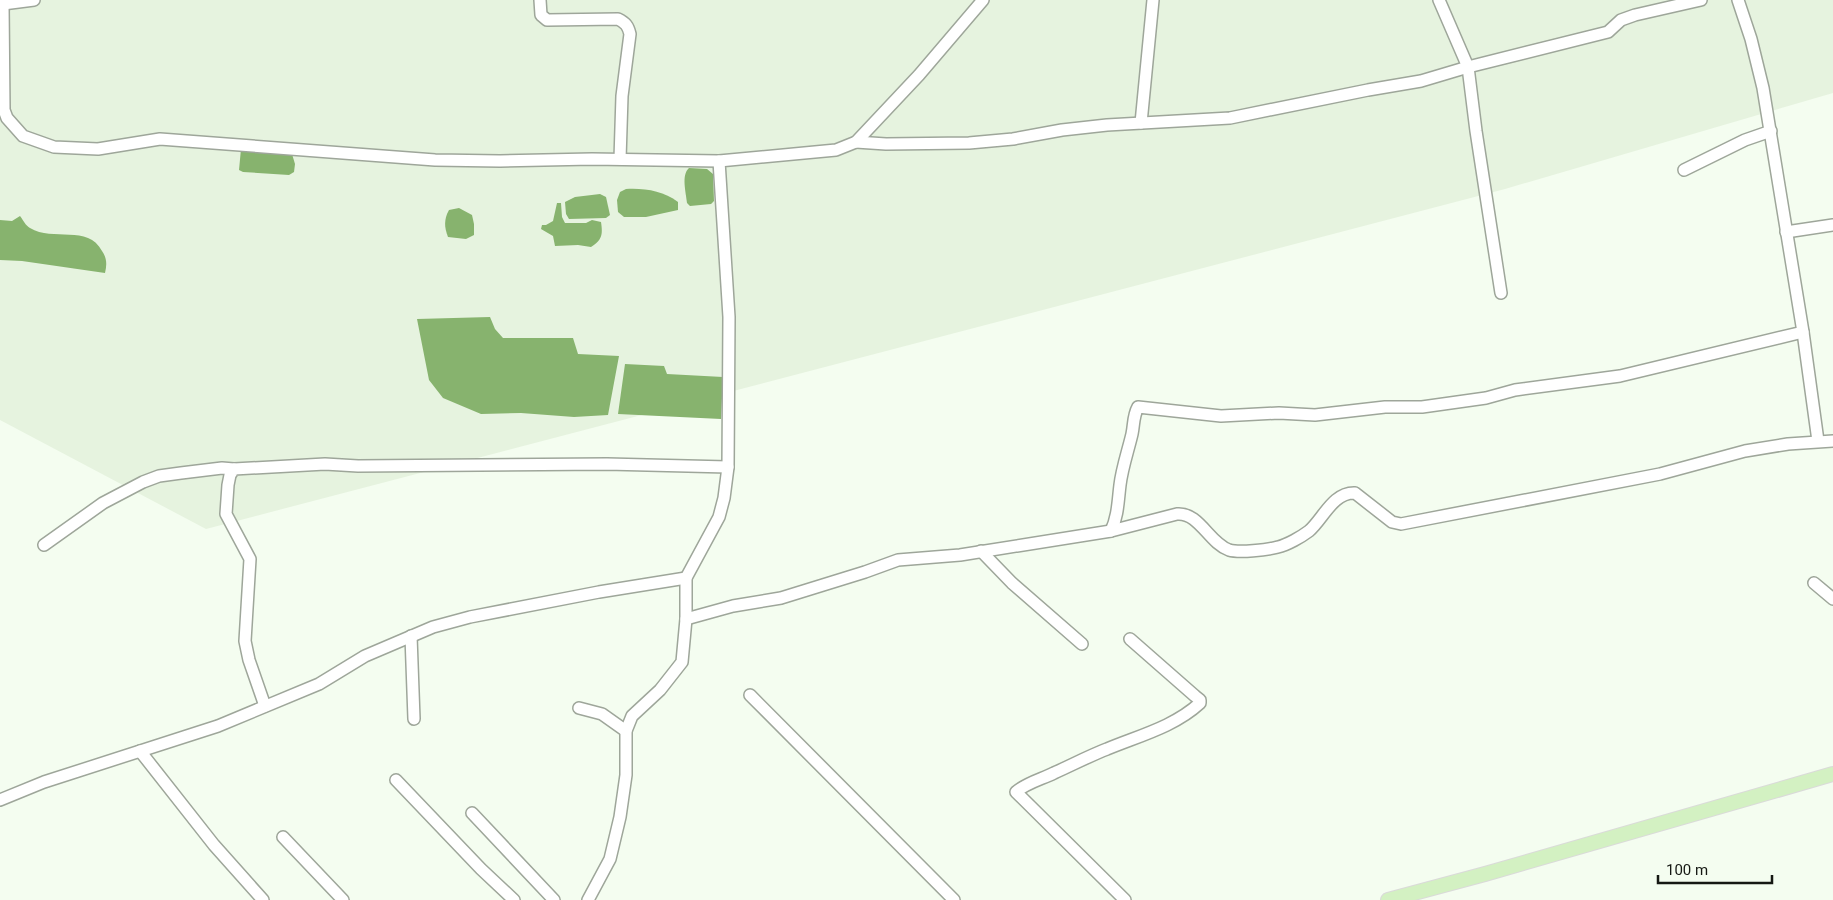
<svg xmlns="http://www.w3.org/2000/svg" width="1833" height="900" viewBox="0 0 1833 900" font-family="Roboto,sans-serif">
<rect width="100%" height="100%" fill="#f4fdf0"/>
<path fill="#e6f3df" d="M 0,0 L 1833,0 L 1833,93 L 1505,189 L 206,529 L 0,420 Z"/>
<g fill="#87b36e">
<path d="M 241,149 L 292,154 L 295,164 L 294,172 L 289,175 L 243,172 L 239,170 Z"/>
<path d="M 689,168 L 707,169 L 713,174 L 714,201 L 711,204 L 690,206 L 687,203 C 686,192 681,175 689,168 Z"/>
<path d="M 626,189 C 645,188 663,191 678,202 L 678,210 L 646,217 L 624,217 L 618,212 L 617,200 L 620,192 Z"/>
<path d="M 600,194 L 606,197 L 610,215 L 606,218 L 569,219 L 566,214 L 565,202 L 575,197 Z"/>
<path d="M 557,203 L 561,203 L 562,217 L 565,223 L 586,223 L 592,220 L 601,222 C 603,235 602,240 591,247 L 578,245 L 555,246 L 553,236 L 541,229 L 542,225 L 546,225 L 553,221 Z"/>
<path d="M 459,208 L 472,215 L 474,224 L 474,235 L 466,239 L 448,237 C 444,227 444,219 449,210 Z"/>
<path d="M 20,216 C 23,220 26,226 30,228 C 53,242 88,224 102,251 C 107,258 107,265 105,273 L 22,261 L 0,260 L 0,220 L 12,221 Z"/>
<path d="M 490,317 L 495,329 L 503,338 L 573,338 L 578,354 L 619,356 L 608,415 L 574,417 L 521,413 L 481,414 L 443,398 L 429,380 L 417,319 Z"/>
<path d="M 625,364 L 664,366 L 667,374 L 723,377 L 721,419 L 618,414 Z"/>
</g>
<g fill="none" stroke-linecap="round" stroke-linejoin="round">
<g stroke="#9ea69a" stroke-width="14">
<g id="minor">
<path d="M 1,0 L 3,4 L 4,110 L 7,118 L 23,136 L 54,147 L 98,149 L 160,139 L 435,160 L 500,161 L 592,159 L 719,161"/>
<path d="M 540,0 L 541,15 L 547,20 L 618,19 C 626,23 628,26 630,34 L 622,96 L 620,159"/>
<path d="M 1439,0 L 1468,67 L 1476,131 L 1501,293"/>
<path d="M 1738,0 L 1751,39 L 1763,88 L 1803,332 L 1818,441"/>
<path d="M 3,4 L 34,0"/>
<path d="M 1141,123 L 1153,0"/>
<path d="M 856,142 L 886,144 L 969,143 L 1013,139 L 1062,130 L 1107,125 L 1230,118 L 1368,90 L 1421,81 L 1468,67 L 1608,32 L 1621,20 L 1635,15 L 1701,0"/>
<path d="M 1684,170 L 1745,140 L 1771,131"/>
<path d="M 1786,232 L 1833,225"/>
<path d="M 1111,531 C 1118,516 1118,501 1120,485 C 1122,468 1128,451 1132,434 C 1134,425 1133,416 1138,407 L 1221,416 L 1279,413 L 1315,415 L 1385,407 L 1422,407 L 1486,398 L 1515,390 L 1620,376 L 1803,332"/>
<path d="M 44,545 L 103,503 L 143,482 L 159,476 L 181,473 L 222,468 L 234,469"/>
<path d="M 981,551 L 1012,583 L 1082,644"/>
<path d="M 1814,583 L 1833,599"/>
<path d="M 686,619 L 733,606 L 781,598 L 865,572 L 898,560 L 960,555 L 1111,531 L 1177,514 C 1199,512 1209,543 1229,550 C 1239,553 1267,550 1278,547 C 1287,545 1301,537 1309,531 C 1323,519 1333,492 1355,493 L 1392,522 L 1401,524 L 1660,474 L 1745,451 L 1788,444 L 1833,441"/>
<path d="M 411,636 L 414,719"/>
<path d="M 750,695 L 954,900"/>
<path d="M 265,706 L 249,660 L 245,641 L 250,559 L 226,514 L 228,485 L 230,475 L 234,469 L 325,464 L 358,466 L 607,464 L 728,467"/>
<path d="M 579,708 L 602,714 L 626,731"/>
<path d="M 140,751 L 214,845 L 263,900"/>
<path d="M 396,780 L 481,869 L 514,900"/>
<path d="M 0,800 L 44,782 L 218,726 L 319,684 L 365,656 L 433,627 L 470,617 L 599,592 L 686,578"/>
<path d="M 472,813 L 554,900"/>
<path d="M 283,837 L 343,900"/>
<path d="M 588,900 L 610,859 L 620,817 L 626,775 L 626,731 L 632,716 L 660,690 L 682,662 L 686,619 L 686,578 L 719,517 L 724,498 L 728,467 L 729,317 L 719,161 L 836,150 L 856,142 L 919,75 L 983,0"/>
<path d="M 1125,900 L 1016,792 C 1026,783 1042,779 1054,773 C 1072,765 1089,756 1107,749 C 1138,736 1174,727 1200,703 L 1200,700 L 1195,696 L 1130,639"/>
</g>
</g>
<g stroke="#dadad9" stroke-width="16">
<path id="major" d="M 1388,900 L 1485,874 L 1833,774"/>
</g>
<use href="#minor" stroke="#fff" stroke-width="11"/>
<use href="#major" stroke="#d3f1c2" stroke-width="14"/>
</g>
<path d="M1658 875v8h114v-8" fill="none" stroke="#151813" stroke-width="2.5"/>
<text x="1666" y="875" font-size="15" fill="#151813" stroke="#f4fdf0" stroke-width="4" paint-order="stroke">100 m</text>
</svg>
